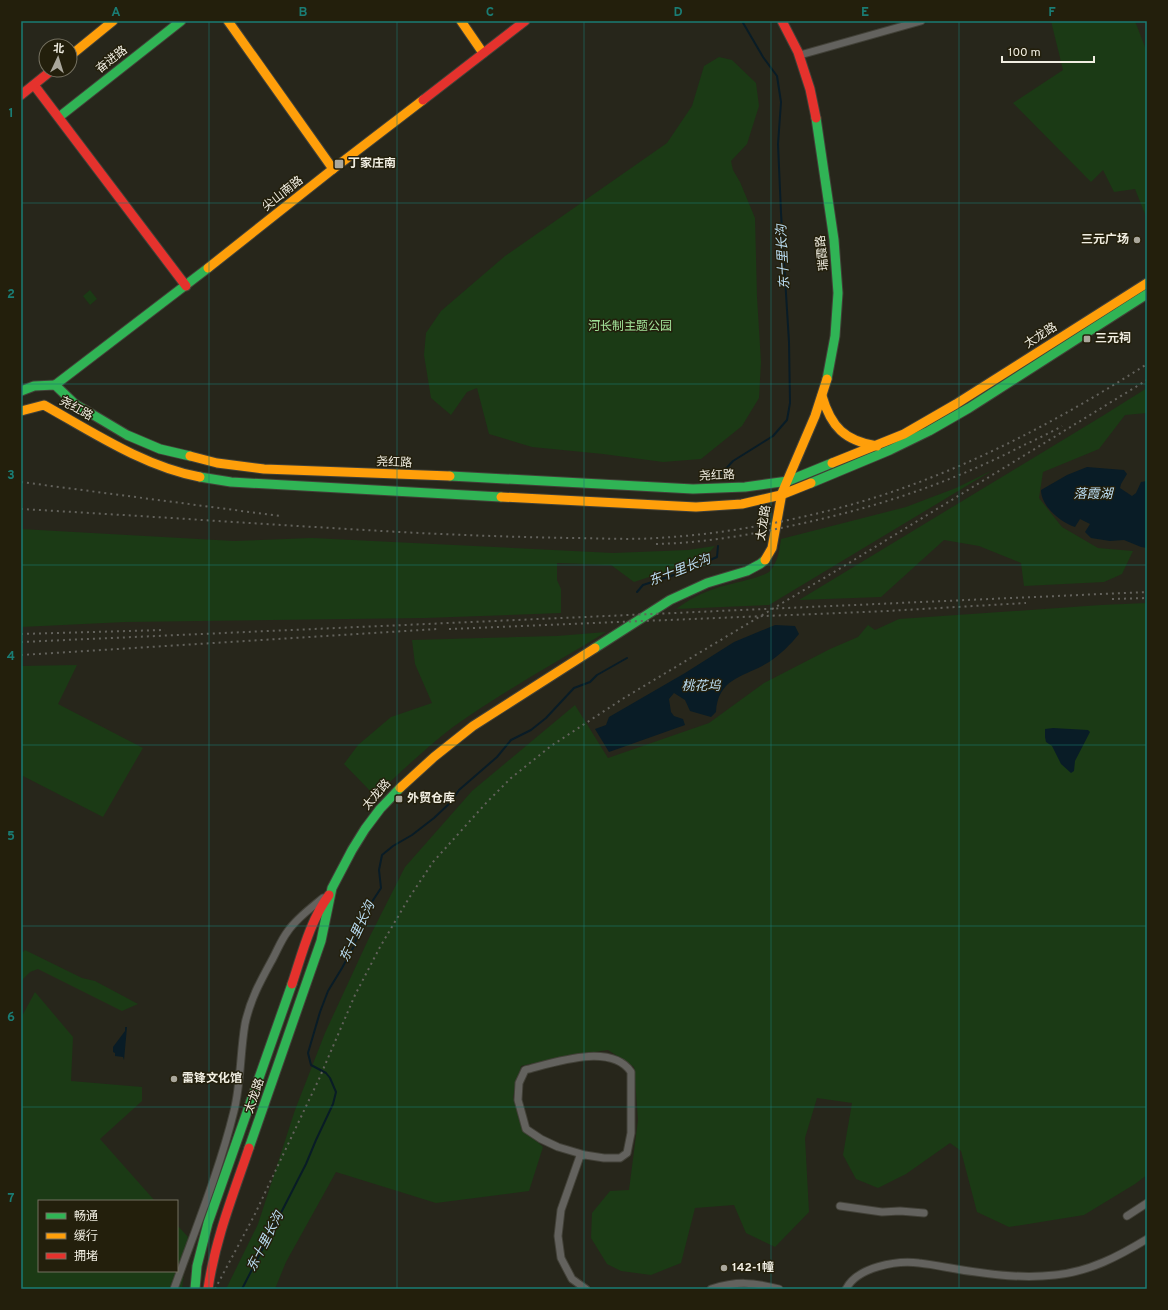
<svg xmlns="http://www.w3.org/2000/svg" width="1168" height="1310" viewBox="0 0 1168 1310" font-family="Overpass,'Noto Sans SC',sans-serif">
<rect width="100%" height="100%" fill="#27261b"/>
<g fill="#1b3a15">
<path d="M 1051,21 L 1135,21 L 1147,52 L 1147,219 L 1135,189 L 1114,192 L 1103,170 L 1091,182 L 1013,103 L 1063,70 Z"/>
<path d="M 719,57 L 732,60 L 756,83 L 759,106 L 747,144 L 731,161 L 733,170 L 740,182 L 755,218 L 757,297 L 761,362 L 759,398 L 742,426 L 701,459 L 663,462 L 603,454 L 532,447 L 489,434 L 477,388 L 467,392 L 451,415 L 431,398 L 424,355 L 426,333 L 441,311 L 505,256 L 667,143 L 692,106 L 704,66 Z"/>
<path d="M 90,290 L 97,299 L 90,305 L 83,296 Z"/>
<path d="M 1147,388 L 1147,413 L 1125,415 L 1099,449 L 1043,472 L 1039,498 L 1062,527 L 1098,548 L 1133,551 L 1122,574 L 1104,582 L 1024,586 L 1021,563 L 979,546 L 944,540 L 881,597 L 799,600 L 1104,415 Z"/>
<path d="M 993,470 L 769,605 L 676,609 C 690,599 701,593 717,588 C 728,584 763,578 770,571 C 778,561 779,552 781,539 L 906,507 L 956,488 Z"/>
<path d="M 21,529 L 234,541 L 312,538 L 613,553 L 688,550 L 715,546 L 703,559 L 634,582 L 611,565 L 557,563 L 557,580 L 561,589 L 561,613 L 425,618 L 125,622 L 21,627 Z"/>
<path d="M 1147,603 L 1147,1175 L 1135,1184 L 1084,1215 L 1009,1227 L 977,1212 L 961,1151 L 950,1143 L 906,1174 L 878,1188 L 856,1179 L 843,1155 L 852,1103 L 817,1098 L 805,1138 L 809,1212 L 775,1247 L 746,1233 L 734,1205 L 695,1208 L 681,1263 L 651,1275 L 621,1271 L 607,1264 L 591,1238 L 592,1213 L 610,1191 L 629,1190 L 638,1120 L 634,1067 L 608,1050 L 561,1057 L 521,1066 L 513,1097 L 521,1126 L 543,1147 L 529,1191 L 436,1203 L 336,1172 L 286,1262 L 275,1289 L 226,1289 L 258,1224 L 295,1110 L 325,1033 L 368,940 L 405,867 L 472,791 L 575,705 L 608,758 L 709,723 L 764,683 L 830,649 L 858,637 L 868,625 L 875,630 L 899,619 L 1101,605 Z"/>
<path d="M 606,632 C 555,663 502,692 453,727 C 426,748 400,772 375,796 L 344,764 L 358,745 L 391,717 L 432,703 L 415,664 L 412,640 L 557,636 Z"/>
<path d="M 77,665 L 58,704 L 143,748 L 103,817 L 21,775 L 21,666 Z"/>
<path d="M 25,950 L 82,978 L 95,981 L 138,1004 L 122,1011 L 38,969 L 30,972 L 21,981 L 21,954 Z"/>
<path d="M 35,992 L 73,1037 L 71,1081 L 142,1087 L 142,1101 L 100,1139 L 155,1201 L 39,1201 L 39,1271 L 177,1271 L 177,1225 L 188,1237 L 182,1289 L 21,1289 L 21,1018 Z"/>
</g>
<g fill="#091c26">
<path d="M 1087,467 L 1124,470 L 1127,474 L 1121,484 L 1120,488 L 1132,496 L 1136,493 L 1141,482 L 1147,481 L 1147,548 L 1141,547 L 1124,540 L 1110,541 L 1091,538 L 1085,532 L 1090,524 L 1080,519 L 1075,527 C 1060,522 1041,506 1041,490 L 1067,475 Z"/>
<path d="M 775,625 L 795,626 L 799,634 C 790,645 781,654 769,662 C 745,677 718,677 716,712 L 711,717 L 690,711 L 685,700 L 674,693 L 669,699 L 671,712 L 674,716 L 683,719 L 685,725 L 609,752 L 595,729 L 606,725 L 609,717 L 685,673 L 734,642 Z"/>
<path d="M 1053,728 L 1088,730 L 1090,732 L 1075,761 L 1074,771 L 1071,773 L 1061,764 L 1052,746 L 1046,742 L 1045,737 L 1045,729 Z"/>
<path d="M 125,1027 L 127,1027 L 124,1060 L 123,1057 L 115,1056 L 115,1053 L 113,1052 L 113,1047 L 125,1031 Z"/>
</g>
<g fill="none" stroke-linecap="round" stroke-linejoin="round">
<g stroke="#091c26" stroke-width="2">
<path d="M 722,473 L 733,461 L 773,436 L 787,420 L 790,403 L 789,342 L 781,213 L 778,144 L 781,102 L 777,76 L 763,57 L 742,21"/>
<path d="M 637,592 L 643,585 L 680,573 L 717,557 L 718,546"/>
<path d="M 242,1289 L 306,1164 L 316,1140 L 333,1104 L 336,1092 L 330,1078 L 326,1073 L 311,1065 L 308,1053 L 320,1012 L 328,991 L 342,968 L 354,946 L 364,914 L 381,888 L 379,870 L 382,855 L 393,846 L 412,835 L 434,818 L 451,802 L 459,790 L 497,757 L 511,740 L 531,730 L 546,718 L 574,688 L 590,682 L 597,675 L 627,658"/>
</g>
<g stroke="#424138" stroke-width="9">
<g id="street">
<path d="M 800,55 L 921,21"/>
<path d="M 585,1155 L 558,1147 L 541,1139 L 526,1129 L 518,1100 L 519,1083 L 525,1070 C 553,1063 611,1042 631,1072 L 631,1133 L 627,1153 L 620,1158 L 604,1158 L 585,1155 L 580,1156 L 561,1210 L 558,1236 L 561,1258 L 572,1279 L 586,1289"/>
<path d="M 840,1206 L 882,1212 L 900,1211 L 924,1213"/>
<path d="M 1127,1216 L 1147,1203"/>
<path d="M 174,1289 C 195,1230 219,1172 234,1111 C 241,1083 240,1053 245,1024 C 250,1000 260,982 272,960 C 277,951 281,940 288,931 C 297,918 311,908 323,898"/>
<path d="M 711,1289 C 737,1281 752,1282 779,1289"/>
<path d="M 846,1289 C 857,1267 897,1260 919,1263 C 938,1265 957,1270 976,1272 C 1002,1276 1029,1278 1055,1275 C 1089,1272 1119,1256 1147,1239"/>
</g>
</g>
<g stroke="#424138" stroke-width="11">
<g id="fast">
<path d="M 59,117 L 181,21"/>
<path d="M 816,118 L 834,240 L 838,293 L 835,336 L 827,379"/>
<path d="M 55,385 L 208,268"/>
<path d="M 21,391 L 34,386 L 55,385 L 75,404 L 127,435 L 160,449 L 190,456"/>
<path d="M 450,476 L 693,489 L 745,487 L 788,481 L 832,463"/>
<path d="M 200,477 L 231,482 L 501,497"/>
<path d="M 811,483 L 890,450 L 929,431 L 969,408 L 1147,294"/>
<path d="M 595,648 L 670,600 L 707,583 L 747,571 L 760,564 L 765,560"/>
<path d="M 249,1148 L 321,941 L 332,888 L 352,850 L 365,829 L 380,809 L 400,788"/>
<path d="M 195,1289 L 197,1266 L 208,1223 L 292,984"/>
</g>
</g>
<g stroke="#424138" stroke-width="11">
<g id="slow">
<path d="M 228,21 L 333,169"/>
<path d="M 461,21 L 483,53"/>
<path d="M 70,56 L 113,21"/>
<path d="M 208,268 L 333,169 L 423,100"/>
<path d="M 822,396 C 831,427 845,441 877,446"/>
<path d="M 21,411 L 44,405 C 92,432 145,467 200,477"/>
<path d="M 190,456 L 217,463 L 264,469 L 450,476"/>
<path d="M 832,463 L 904,434 L 956,404 L 1147,283"/>
<path d="M 501,497 L 696,507 L 742,504 L 781,495 L 811,483"/>
<path d="M 765,560 L 772,548 L 782,493 L 815,416 L 827,379"/>
<path d="M 400,788 L 434,757 L 473,726 L 595,648"/>
</g>
</g>
<g stroke="#424138" stroke-width="11">
<g id="jam">
<path d="M 782,21 L 798,52 L 810,89 L 816,118"/>
<path d="M 34,85 L 186,286"/>
<path d="M 21,95 L 52,70"/>
<path d="M 423,100 L 525,21"/>
<path d="M 292,984 C 302,954 310,921 329,895"/>
<path d="M 208,1289 C 215,1240 233,1195 249,1148"/>
</g>
</g>
<use href="#street" stroke="#63625e" stroke-width="7"/>
<use href="#fast" stroke="#30b455" stroke-width="9"/>
<use href="#slow" stroke="#ff9f0a" stroke-width="9"/>
<use href="#jam" stroke="#e5322d" stroke-width="9"/>
<g stroke="#63625c" stroke-width="2" stroke-dasharray="2 4" stroke-linecap="butt">
<path d="M 21,482 L 280,516"/>
<path d="M 21,509 C 147,516 274,525 400,532 C 457,535 513,537 570,538 C 599,538 628,540 657,538 C 711,535 766,526 819,513 C 937,485 1046,429 1147,364"/>
<path d="M 656,544 C 702,543 750,535 795,525 C 874,508 951,483 1024,445 C 1037,439 1050,433 1062,426"/>
<path d="M 1112,599 L 1147,598"/>
<path d="M 449,629 L 887,611 L 1026,603"/>
<path d="M 21,634 L 165,630"/>
<path d="M 21,642 L 1147,592"/>
<path d="M 21,655 L 437,629"/>
<path d="M 215,1289 L 254,1216 L 319,1079 L 355,995 L 380,947 L 409,898 L 433,862 L 487,802 L 511,778 L 551,746 L 624,698 L 849,563 L 1147,380"/>
</g>
</g>
<path fill="none" stroke="#1a7c74" stroke-width="1" stroke-opacity="0.55" d="M 209,21 L 209,1289M 397,21 L 397,1289M 584,21 L 584,1289M 771,21 L 771,1289M 959,21 L 959,1289M 21,203 L 1147,203M 21,384 L 1147,384M 21,565 L 1147,565M 21,745 L 1147,745M 21,926 L 1147,926M 21,1107 L 1147,1107"/>
<g fill="#aaa79c" stroke="#231f0c" stroke-width="1.5">
<rect x="334" y="159" width="10" height="10" rx="2"/>
<circle cx="1137" cy="240" r="4"/>
<rect x="1083" y="335" width="8" height="8" rx="2"/>
<rect x="395" y="795" width="8" height="8" rx="2"/>
<circle cx="174" cy="1079" r="4"/>
<circle cx="724" cy="1268" r="4"/>
</g>
<g text-anchor="middle" dominant-baseline="central" stroke-width="3" stroke-linejoin="round" paint-order="stroke">
<g font-size="12" fill="#f0ede1" stroke="#231f0c">
<text transform="translate(112 60) rotate(-38)">奋进路</text>
<text transform="translate(283 194) rotate(-38)">尖山南路</text>
<text transform="translate(823 253) rotate(-96)">瑞霞路</text>
<text transform="translate(1041 336) rotate(-33)">太龙路</text>
<text transform="translate(76 409) rotate(29)">尧红路</text>
<text transform="translate(394 463) rotate(2)">尧红路</text>
<text transform="translate(717 476) rotate(-2)">尧红路</text>
<text transform="translate(764 523) rotate(-81)">太龙路</text>
<text transform="translate(377 795) rotate(-49)">太龙路</text>
<text transform="translate(255 1096) rotate(-71)">太龙路</text>
</g>
<g font-size="12" font-weight="bold" fill="#f0ede1" stroke="#231f0c" text-anchor="start">
<text x="348" y="164">丁家庄南</text>
<text x="1129" y="240" text-anchor="end">三元广场</text>
<text x="1095" y="339">三元祠</text>
<text x="407" y="799">外贸仓库</text>
<text x="182" y="1079">雷锋文化馆</text>
<text x="732" y="1268">142-1幢</text>
</g>
<g font-size="12" fill="#a1e298" stroke="#231f0c">
<text x="630" y="327">河长制主题公园</text>
</g>
<g font-size="13" font-style="italic" fill="#baddf3" stroke="#231f0c">
<text transform="translate(784 257) rotate(-93)">东十里长沟</text>
<text x="1093" y="495">落霞湖</text>
<text transform="translate(680 571) rotate(-21)">东十里长沟</text>
<text x="701" y="687">桃花坞</text>
<text transform="translate(358 932) rotate(-65)">东十里长沟</text>
<text transform="translate(266 1242) rotate(-63)">东十里长沟</text>
</g>
</g>
<rect width="1168" height="1310" fill="none" stroke="#231f0c" stroke-width="44"/>
<rect x="38" y="1200" width="140" height="72" fill="#231f0c" stroke="#757161"/>
<rect x="46" y="1213" width="20" height="6" fill="#30b455" stroke="#757161"/>
<text x="74" y="1220" font-size="12" fill="#f0ede1">畅通</text>
<rect x="46" y="1233" width="20" height="6" fill="#ff9f0a" stroke="#757161"/>
<text x="74" y="1240" font-size="12" fill="#f0ede1">缓行</text>
<rect x="46" y="1253" width="20" height="6" fill="#e5322d" stroke="#757161"/>
<text x="74" y="1260" font-size="12" fill="#f0ede1">拥堵</text>
<g transform="translate(58 58) rotate(4)"><circle r="19" fill="#231f0c" stroke="#757161"/>
<path d="M0-3L7 15L0 10L-7 15Z" fill="#aaa79c"/>
<text y="-6" font-size="11" font-weight="bold" text-anchor="middle" fill="#f0ede1">北</text>
</g>
<path d="M1002 56v6h92v-6" fill="none" stroke="#f0ede1" stroke-width="2"/>
<text x="1008" y="56" font-size="12" fill="#f0ede1" stroke="#231f0c" stroke-width="3" paint-order="stroke">100 m</text>
<rect x="22" y="22" width="1124" height="1266" fill="none" stroke="#1a7c74" stroke-width="1.5"/>
<g font-size="13" text-anchor="middle" font-weight="bold" fill="#1a7c74">
<text x="116" y="16">A</text>
<text x="303" y="16">B</text>
<text x="490" y="16">C</text>
<text x="678" y="16">D</text>
<text x="865" y="16">E</text>
<text x="1052" y="16">F</text>
<text x="11" y="117">1</text>
<text x="11" y="298">2</text>
<text x="11" y="479">3</text>
<text x="11" y="660">4</text>
<text x="11" y="840">5</text>
<text x="11" y="1021">6</text>
<text x="11" y="1202">7</text>
</g>
</svg>
